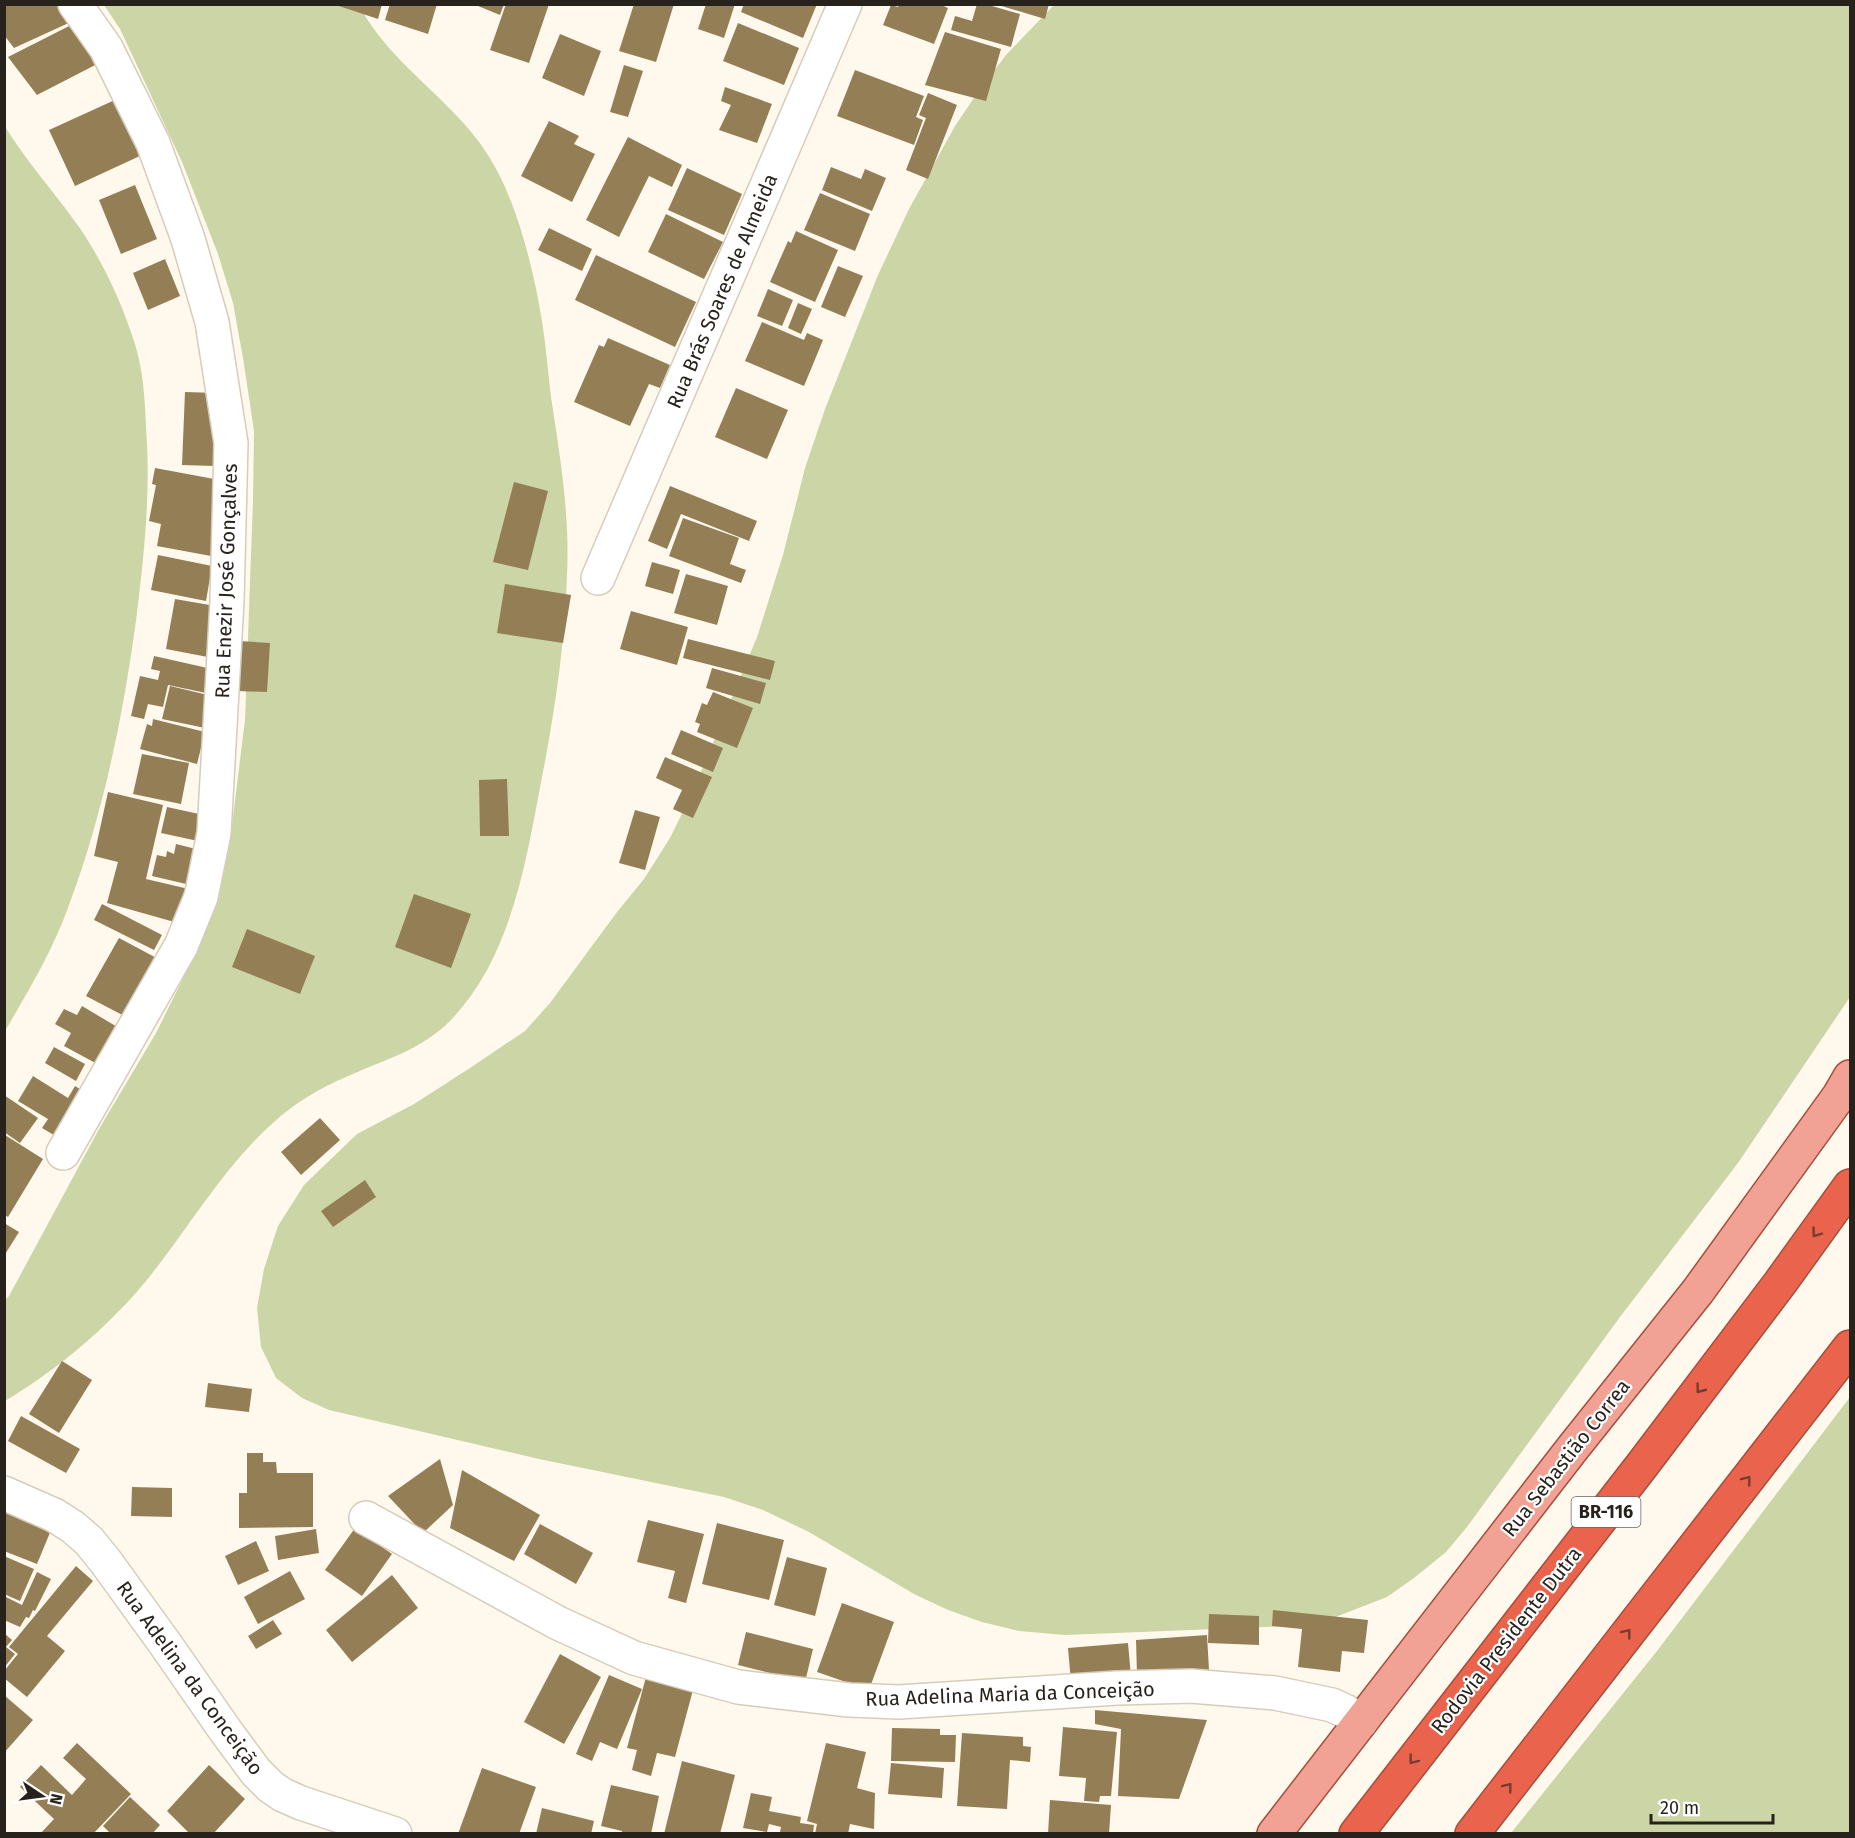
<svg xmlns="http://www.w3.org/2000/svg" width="1855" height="1838" viewBox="0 0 1855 1838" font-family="'Fira Sans',sans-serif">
<rect width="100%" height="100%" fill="#fff9ed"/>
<g fill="#ccd5a6">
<path d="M 104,5 L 359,5 C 392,69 462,104 495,167 C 519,210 534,272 542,321 C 546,346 548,372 551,397 C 560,456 570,515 567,575 C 565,642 555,711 542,777 C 526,861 512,957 450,1021 C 420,1051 383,1060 346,1077 C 320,1088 295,1103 274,1122 C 223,1167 189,1228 146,1281 C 106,1329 58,1369 5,1401 L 5,1300 L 9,1296 L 99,1129 L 156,1033 L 202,940 L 217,895 L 229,849 L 245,720 L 253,500 L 254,431 L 243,358 L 233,303 L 218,254 L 182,162 L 120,29 Z"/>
<path d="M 1054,5 L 1850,5 L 1850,997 L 1738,1163 L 1620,1317 L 1467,1527 L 1446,1552 L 1414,1578 L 1387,1597 L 1315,1625 L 1065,1635 L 1019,1631 L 982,1622 L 948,1610 L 914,1594 L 809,1532 L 763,1510 L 724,1497 L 539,1459 L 329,1410 L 302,1398 L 276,1378 L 261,1347 L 257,1308 L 264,1269 L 278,1226 L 304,1185 L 357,1134 L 414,1104 L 470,1068 L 525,1031 L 550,1003 L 617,912 L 644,879 L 670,838 L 693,791 L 757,637 L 783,555 L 805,468 L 825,409 L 878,275 L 909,209 L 955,126 L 980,89 L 1006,55 Z"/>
<path d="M 4,125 C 26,161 55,193 79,227 C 103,262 121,301 134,341 C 143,368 145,399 146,427 C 151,494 144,555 136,621 C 123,717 103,814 69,905 C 53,950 29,990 5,1031 Z"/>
<path d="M 1850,1397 L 1850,1833 L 1511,1833 L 1657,1651 Z"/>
</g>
<g fill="#947e55">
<path d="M 4,4 L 60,4 L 73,21 L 14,48 L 4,35 Z"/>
<path d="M 333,4 L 382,4 L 378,19 Z"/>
<path d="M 390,4 L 437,4 L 428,34 L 385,20 Z"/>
<path d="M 473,4 L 504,4 L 500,15 Z"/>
<path d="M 506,4 L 549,4 L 529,63 L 490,50 Z"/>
<path d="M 634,4 L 674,4 L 656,62 L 619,51 Z"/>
<path d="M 706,4 L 735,4 L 724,38 L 698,29 Z"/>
<path d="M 744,4 L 817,4 L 803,38 L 741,12 Z"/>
<path d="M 899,4 L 939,4 L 948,8 L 934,44 L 883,25 L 891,5 L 898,7 Z"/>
<path d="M 977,4 L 985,4 L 1020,14 L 1011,47 L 951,30 L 955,16 L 972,21 Z"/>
<path d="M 995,4 L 1049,4 L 1045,19 Z"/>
<path d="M 83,19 L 103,61 L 37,95 L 8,57 Z"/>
<path d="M 738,23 L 799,48 L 784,85 L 723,61 Z"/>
<path d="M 945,32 L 1001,49 L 986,101 L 925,85 Z"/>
<path d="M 560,34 L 601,51 L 584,96 L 542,78 Z"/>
<path d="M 624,65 L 643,71 L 628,117 L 610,112 Z"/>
<path d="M 855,70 L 924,96 L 916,117 L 923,120 L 914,145 L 837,116 Z"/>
<path d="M 725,87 L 772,104 L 757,143 L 719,130 L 731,105 L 721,101 Z"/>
<path d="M 928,93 L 957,105 L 928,179 L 906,170 L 926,118 L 919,115 Z"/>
<path d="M 117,99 L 142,155 L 75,186 L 49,130 Z"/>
<path d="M 549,121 L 579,136 L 574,144 L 595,154 L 572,202 L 521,176 Z"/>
<path d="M 628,137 L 682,165 L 672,187 L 649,176 L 619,237 L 586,220 Z"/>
<path d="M 831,167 L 861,179 L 865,169 L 886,178 L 872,211 L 822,190 Z"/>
<path d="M 687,168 L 742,194 L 724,235 L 668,210 Z"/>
<path d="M 135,185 L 157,239 L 121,254 L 99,200 Z"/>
<path d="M 820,193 L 870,214 L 855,251 L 804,230 Z"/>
<path d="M 666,214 L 723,242 L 704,279 L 648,252 Z"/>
<path d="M 549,228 L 592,249 L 582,271 L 538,250 Z"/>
<path d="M 796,231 L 838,250 L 815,302 L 770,282 L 788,241 L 791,243 Z"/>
<path d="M 596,255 L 696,302 L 675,347 L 575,300 Z"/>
<path d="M 165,259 L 180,296 L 148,310 L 133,273 Z"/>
<path d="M 838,266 L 863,276 L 845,317 L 821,307 Z"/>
<path d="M 768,289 L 793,300 L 782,326 L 757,316 Z"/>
<path d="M 798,303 L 812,309 L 801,334 L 788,328 Z"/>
<path d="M 762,322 L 804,340 L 807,333 L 823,340 L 804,386 L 745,361 Z"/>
<path d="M 608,338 L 670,365 L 660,388 L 649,384 L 630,426 L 574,402 L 599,345 L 604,347 Z"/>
<path d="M 736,388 L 788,410 L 767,459 L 715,437 Z"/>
<path d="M 185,392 L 217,393 L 214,466 L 182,465 Z"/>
<path d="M 155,468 L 225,481 L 211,556 L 157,546 L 161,524 L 149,521 L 156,485 L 152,484 Z"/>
<path d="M 514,482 L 548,491 L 528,570 L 493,562 Z"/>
<path d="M 670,486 L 757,521 L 749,541 L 681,514 L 667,549 L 648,541 Z"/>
<path d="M 683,518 L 739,538 L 730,564 L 746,570 L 741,583 L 669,556 Z"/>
<path d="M 158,555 L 212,566 L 206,601 L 151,590 Z"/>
<path d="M 652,562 L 680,570 L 673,594 L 645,586 Z"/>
<path d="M 686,574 L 728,586 L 717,625 L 674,613 Z"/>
<path d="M 505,584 L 571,595 L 563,643 L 497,633 Z"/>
<path d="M 175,599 L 221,607 L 213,658 L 166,649 Z"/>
<path d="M 631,611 L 688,627 L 677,665 L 620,649 Z"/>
<path d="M 688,639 L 775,661 L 770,680 L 683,658 Z"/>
<path d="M 239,641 L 270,643 L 267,692 L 237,691 Z"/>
<path d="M 154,656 L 212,669 L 206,693 L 168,685 L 163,707 L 148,704 L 144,719 L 131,716 L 140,676 L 158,680 L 160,671 L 151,669 Z"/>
<path d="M 712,668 L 766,683 L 760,704 L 706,688 Z"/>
<path d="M 170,686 L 212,696 L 205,728 L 162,719 Z"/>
<path d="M 713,692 L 753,708 L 737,748 L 697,732 L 700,724 L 695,722 L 702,703 L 707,705 Z"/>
<path d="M 153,719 L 205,732 L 197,764 L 140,749 L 147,724 L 152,726 Z"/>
<path d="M 681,730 L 723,748 L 713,772 L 671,754 Z"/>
<path d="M 142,754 L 189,763 L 181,804 L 133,794 Z"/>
<path d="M 665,757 L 712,777 L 693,818 L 673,809 L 682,790 L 656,778 Z"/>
<path d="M 507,779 L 509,836 L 480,836 L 479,780 Z"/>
<path d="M 108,792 L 163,805 L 146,879 L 193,890 L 185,925 L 107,903 L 118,862 L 94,856 Z"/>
<path d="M 167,807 L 213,817 L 198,841 L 161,833 Z"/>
<path d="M 635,810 L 660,817 L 645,870 L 619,863 Z"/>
<path d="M 176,844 L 208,852 L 199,887 L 152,876 L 157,855 L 166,857 L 167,851 L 174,854 Z"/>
<path d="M 414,894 L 471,914 L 451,968 L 395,947 Z"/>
<path d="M 102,904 L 162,935 L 154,950 L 94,920 Z"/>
<path d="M 247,929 L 315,956 L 300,994 L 232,967 Z"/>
<path d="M 119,938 L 164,962 L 130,1019 L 86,996 Z"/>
<path d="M 82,1006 L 119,1028 L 99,1065 L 64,1046 L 71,1033 L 55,1024 L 64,1009 L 77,1015 Z"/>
<path d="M 54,1047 L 85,1064 L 76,1081 L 45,1063 Z"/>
<path d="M 33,1076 L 68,1098 L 75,1086 L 91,1096 L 64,1141 L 42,1128 L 48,1119 L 18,1101 Z"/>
<path d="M 4,1095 L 38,1118 L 20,1143 L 4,1132 Z"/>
<path d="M 320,1118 L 340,1140 L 301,1175 L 281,1152 Z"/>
<path d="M 5,1135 L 43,1159 L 8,1217 L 5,1215 Z"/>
<path d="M 365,1180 L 376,1197 L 333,1227 L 321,1211 Z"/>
<path d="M 4,1223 L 19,1232 L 4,1256 Z"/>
<path d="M 62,1361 L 92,1380 L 59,1433 L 29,1414 Z"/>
<path d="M 208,1383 L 252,1389 L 249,1412 L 205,1407 Z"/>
<path d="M 21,1416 L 80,1449 L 66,1473 L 8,1441 Z"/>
<path d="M 247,1453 L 263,1453 L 263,1462 L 276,1462 L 277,1473 L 313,1473 L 313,1527 L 239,1528 L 239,1493 L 247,1493 Z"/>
<path d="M 440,1459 L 453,1505 L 423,1533 L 388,1496 Z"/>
<path d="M 462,1470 L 540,1515 L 514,1561 L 450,1528 Z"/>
<path d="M 132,1487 L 172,1488 L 172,1517 L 131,1516 Z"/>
<path d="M 4,1503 L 54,1523 L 37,1564 L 4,1551 Z"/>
<path d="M 648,1520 L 704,1534 L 686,1603 L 668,1598 L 675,1571 L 637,1562 Z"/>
<path d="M 717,1523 L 784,1540 L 769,1600 L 702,1584 Z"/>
<path d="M 540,1524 L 593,1553 L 576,1584 L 524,1554 Z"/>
<path d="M 355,1528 L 392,1554 L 362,1596 L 325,1570 Z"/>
<path d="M 316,1529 L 319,1553 L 278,1560 L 275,1536 Z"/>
<path d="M 256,1541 L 269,1571 L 238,1585 L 225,1556 Z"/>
<path d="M 4,1556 L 34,1569 L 20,1601 L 4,1594 Z"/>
<path d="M 787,1557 L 827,1568 L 815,1616 L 774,1605 Z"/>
<path d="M 76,1566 L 93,1581 L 47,1636 L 65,1651 L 27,1697 L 4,1678 L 4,1671 L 18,1654 L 9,1647 Z"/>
<path d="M 290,1571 L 305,1599 L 258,1624 L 244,1597 Z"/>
<path d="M 37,1572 L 51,1579 L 35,1611 L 33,1610 L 29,1618 L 26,1617 L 20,1627 L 4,1620 L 4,1596 L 22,1605 Z"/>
<path d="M 392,1575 L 418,1608 L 352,1662 L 326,1630 Z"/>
<path d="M 842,1603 L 894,1622 L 869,1690 L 817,1672 Z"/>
<path d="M 1273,1610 L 1368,1620 L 1364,1653 L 1342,1651 L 1340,1672 L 1298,1667 L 1302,1629 L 1272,1626 Z"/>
<path d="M 1209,1614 L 1259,1616 L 1259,1645 L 1208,1643 Z"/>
<path d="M 273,1620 L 282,1634 L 256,1649 L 248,1636 Z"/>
<path d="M 746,1632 L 813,1649 L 805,1682 L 738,1665 Z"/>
<path d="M 4,1633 L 12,1640 L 6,1647 L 15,1654 L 4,1668 Z"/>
<path d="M 1207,1635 L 1209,1670 L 1137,1675 L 1136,1640 Z"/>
<path d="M 1128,1643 L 1131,1677 L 1071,1682 L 1068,1648 Z"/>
<path d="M 560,1654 L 601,1677 L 564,1744 L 524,1722 Z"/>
<path d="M 609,1675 L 642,1689 L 617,1749 L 600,1742 L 592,1761 L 576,1754 Z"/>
<path d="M 646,1677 L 693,1690 L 675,1757 L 657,1753 L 651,1776 L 632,1770 L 637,1750 L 627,1748 Z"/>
<path d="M 4,1695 L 33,1720 L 4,1753 Z"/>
<path d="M 1095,1710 L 1207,1720 L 1179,1799 L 1118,1796 L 1121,1729 L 1095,1724 Z"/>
<path d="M 1063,1727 L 1117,1732 L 1111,1796 L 1100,1796 L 1099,1802 L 1084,1801 L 1086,1778 L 1059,1776 Z"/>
<path d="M 892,1728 L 940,1729 L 940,1735 L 956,1735 L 955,1762 L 891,1761 Z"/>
<path d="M 962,1733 L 1023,1737 L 1023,1746 L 1031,1747 L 1030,1762 L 1010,1760 L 1007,1809 L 957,1806 Z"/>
<path d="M 77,1743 L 131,1794 L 93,1834 L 40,1834 L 54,1819 L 20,1787 L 41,1765 L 72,1795 L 86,1779 L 63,1758 Z"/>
<path d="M 826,1743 L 866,1752 L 857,1788 L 875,1793 L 874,1829 L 850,1824 L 848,1834 L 815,1834 L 817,1824 L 807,1821 Z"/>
<path d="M 682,1761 L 735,1775 L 720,1834 L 664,1834 Z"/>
<path d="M 891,1763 L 944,1768 L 942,1798 L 888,1794 Z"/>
<path d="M 209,1765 L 245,1799 L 213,1834 L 190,1834 L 167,1811 Z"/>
<path d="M 482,1768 L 536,1787 L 519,1834 L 458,1834 Z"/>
<path d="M 611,1785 L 659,1796 L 651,1834 L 622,1834 L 622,1831 L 601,1826 Z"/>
<path d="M 751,1793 L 772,1797 L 769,1811 L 801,1817 L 800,1823 L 814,1825 L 813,1834 L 789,1834 L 780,1832 L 781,1827 L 769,1824 L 767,1832 L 743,1828 Z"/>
<path d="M 130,1797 L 160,1825 L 152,1834 L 111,1834 L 103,1826 Z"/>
<path d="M 1050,1800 L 1111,1805 L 1109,1834 L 1048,1834 Z"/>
<path d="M 542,1808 L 594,1821 L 591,1834 L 536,1834 Z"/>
</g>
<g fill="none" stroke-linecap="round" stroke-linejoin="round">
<g stroke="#d6ccba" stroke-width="36">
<g id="minor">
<path d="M 598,578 L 845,4"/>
<path d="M 63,1153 L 181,946 L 201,897 L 214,833 L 227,601 L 231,443 L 212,322 L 188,239 L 153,143 L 106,48 L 75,4"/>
<path d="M 4,1493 L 54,1515 L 73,1527 L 89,1541 L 106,1562 L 166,1645 L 225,1730 L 256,1772 L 271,1787 L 283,1795 L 301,1803 L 395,1834"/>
<path d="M 366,1518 L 558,1623 L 634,1658 L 738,1687 L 849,1700 L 899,1702 L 1117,1688 L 1191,1686 L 1275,1693 L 1332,1705 L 1347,1712 L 1361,1722"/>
</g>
</g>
<g stroke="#a64d3c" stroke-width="36">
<path id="primary" d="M 1274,1834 L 1572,1449 L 1698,1291 L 1839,1096 L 1850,1077"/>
</g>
<g stroke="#a64d3c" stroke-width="36">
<g id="motorway">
<path d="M 1356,1834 L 1643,1464 L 1780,1283 L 1850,1186"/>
<path d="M 1472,1834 L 1850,1347"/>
</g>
</g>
<use href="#minor" stroke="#fff" stroke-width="33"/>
<use href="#primary" stroke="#f2a294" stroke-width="33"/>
<use href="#motorway" stroke="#ea644d" stroke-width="33"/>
</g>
<defs><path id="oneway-chevron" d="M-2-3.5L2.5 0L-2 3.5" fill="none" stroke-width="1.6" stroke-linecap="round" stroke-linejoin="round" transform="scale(1.5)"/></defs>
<g stroke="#753d30">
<use href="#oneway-chevron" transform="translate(1816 1233) rotate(126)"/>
<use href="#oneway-chevron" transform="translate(1700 1389) rotate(127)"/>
<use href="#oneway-chevron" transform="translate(1747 1480) rotate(-52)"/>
<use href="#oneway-chevron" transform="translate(1627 1633) rotate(-52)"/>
<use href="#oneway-chevron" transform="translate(1413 1760) rotate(128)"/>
<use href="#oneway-chevron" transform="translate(1508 1787) rotate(-52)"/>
</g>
<g text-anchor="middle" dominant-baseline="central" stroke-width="4.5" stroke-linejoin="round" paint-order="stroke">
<rect fill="#fff" stroke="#686560" stroke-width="1.5" x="1571.5" y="1497" width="69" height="30" rx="4.5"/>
<g font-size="18" font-weight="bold" fill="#27231c">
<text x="1606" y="1512">BR-116</text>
</g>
<g font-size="20" fill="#27231c" stroke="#fff">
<text transform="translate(722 291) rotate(-67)">Rua Brás Soares de Almeida</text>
<text transform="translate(226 581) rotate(-88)">Rua Enezir José Gonçalves</text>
<text transform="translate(1566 1458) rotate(-52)">Rua Sebastião Correa</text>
<text transform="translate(1506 1640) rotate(-52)">Rodovia Presidente Dutra</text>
<text transform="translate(190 1678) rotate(54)">Rua Adelina da Conceição</text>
<text transform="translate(1010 1694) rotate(-2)">Rua Adelina Maria da Conceição</text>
</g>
</g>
<rect width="1855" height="1838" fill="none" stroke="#27231c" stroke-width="12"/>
<g transform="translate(42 1796) rotate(103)" stroke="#ffffff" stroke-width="4.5" paint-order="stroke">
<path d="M0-4.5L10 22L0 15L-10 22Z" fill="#27231c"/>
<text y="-9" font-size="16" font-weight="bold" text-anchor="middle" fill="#27231c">N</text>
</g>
<path d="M1651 1814v9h122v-9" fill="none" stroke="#27231c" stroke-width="3"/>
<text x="1660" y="1814" font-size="18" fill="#27231c" stroke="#ffffff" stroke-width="4.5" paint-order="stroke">20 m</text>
</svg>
